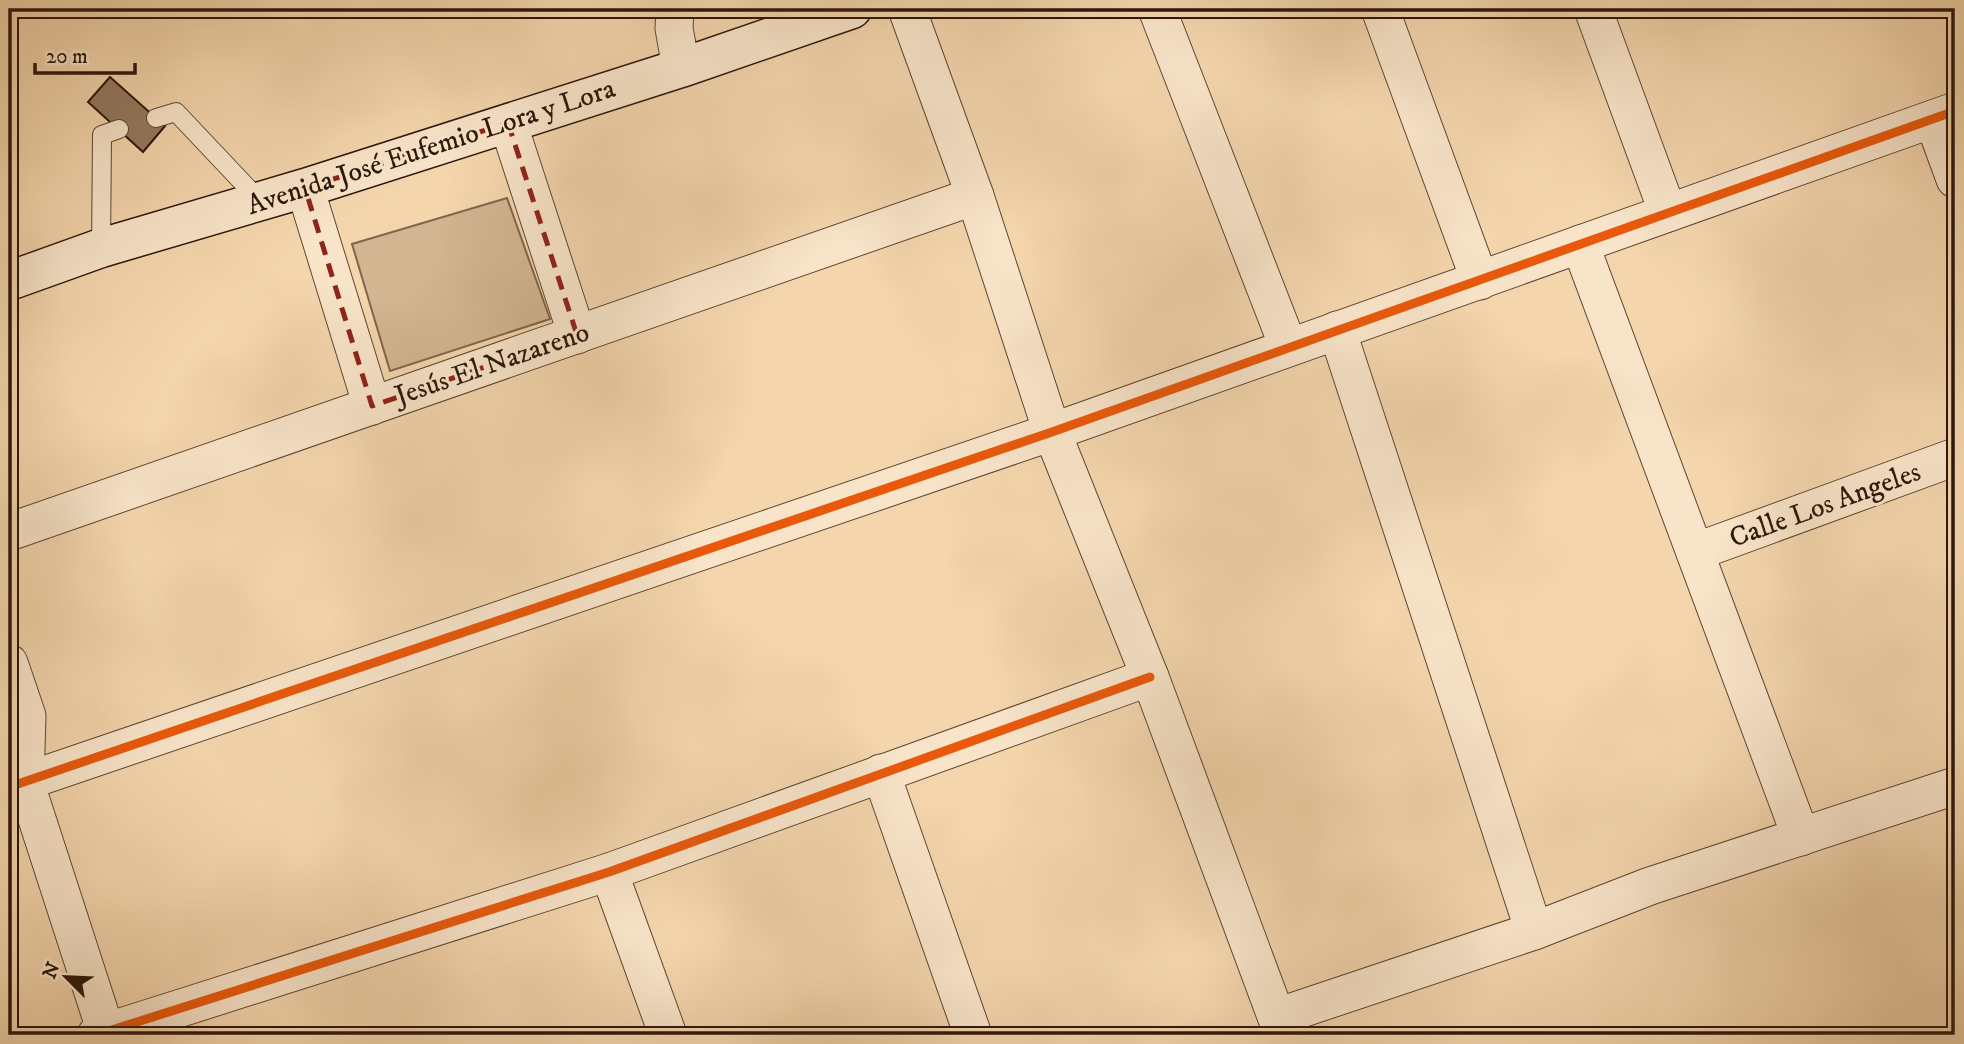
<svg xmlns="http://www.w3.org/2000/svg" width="1964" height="1044" viewBox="0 0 1964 1044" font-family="'IM FELL DW Pica',serif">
<rect width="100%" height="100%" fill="#f4d5ac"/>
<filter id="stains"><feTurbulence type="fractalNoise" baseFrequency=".00286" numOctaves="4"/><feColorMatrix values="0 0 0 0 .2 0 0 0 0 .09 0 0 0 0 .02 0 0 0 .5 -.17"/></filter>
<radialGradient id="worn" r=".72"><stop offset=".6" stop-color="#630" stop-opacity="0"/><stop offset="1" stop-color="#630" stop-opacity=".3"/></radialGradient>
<path fill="#d2b591" stroke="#7f664e" stroke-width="2" d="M 507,198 L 550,319 L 390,371 L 352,244 Z"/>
<path fill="#94795f" stroke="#2c160b" stroke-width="2" d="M 110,77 L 165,126 L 143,152 L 88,102 Z"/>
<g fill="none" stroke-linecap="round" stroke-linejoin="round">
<g stroke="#5e4633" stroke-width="20">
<g id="lane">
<path d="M 156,118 L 176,112 L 261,202"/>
<path d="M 101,248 L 102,135 L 119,129"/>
</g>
</g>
<g stroke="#5e4633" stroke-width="39">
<g id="street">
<path d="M 675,9 L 674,28 L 681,68"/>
<path d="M 907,9 L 975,196 L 1052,432 L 1150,677 L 1283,1035"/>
<path d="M 1157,9 L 1288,346"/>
<path d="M 1380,9 L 1480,281"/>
<path d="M 1593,9 L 1668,213"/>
<path d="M 1933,119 L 1955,179"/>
<path d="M 508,123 L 577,335"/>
<path d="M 305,188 L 372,406"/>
<path d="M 1580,244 L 1801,837"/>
<path d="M 1337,330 L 1534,931"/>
<path d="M 9,532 L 975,196"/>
<path d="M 1695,552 L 1955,457"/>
<path d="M 9,663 L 27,716 L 25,782 L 9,765"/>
<path d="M 881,773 L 973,1035"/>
<path d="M 25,782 L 106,1032"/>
<path d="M 9,787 L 1052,432 L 1955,111"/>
<path d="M 609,872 L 668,1035"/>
<path d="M 1277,1017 L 1534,931 L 1650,886 L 1955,786"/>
<path d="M 96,1035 L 609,872 L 1150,677"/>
</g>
</g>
<g stroke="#2c160b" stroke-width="41">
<path id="secondary" d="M 9,281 L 101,248 L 305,188 L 681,68 L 852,9"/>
</g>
<use href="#lane" stroke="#f8e4c9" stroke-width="18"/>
<use href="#street" stroke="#f8e4c9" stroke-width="37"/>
<use href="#secondary" stroke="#f8e4c9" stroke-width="38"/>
<g stroke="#f8e4c9" stroke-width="13">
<g id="cycleway">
<path d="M 9,787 L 1052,432 L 1955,111"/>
<path d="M 96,1035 L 609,872 L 1150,677"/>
</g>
</g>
<use href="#cycleway" stroke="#e8590c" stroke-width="9"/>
</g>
<path fill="none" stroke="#8f2418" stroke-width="5" stroke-dasharray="14 9" stroke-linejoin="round" d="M 508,123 L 577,335 L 372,406 L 305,188 Z"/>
<g text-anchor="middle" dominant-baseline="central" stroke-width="6" stroke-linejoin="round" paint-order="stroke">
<g font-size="28" fill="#2c160b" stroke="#f8e4c9">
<text transform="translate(431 147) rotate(-18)">Avenida José Eufemio Lora y Lora</text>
<text transform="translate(492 364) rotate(-19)">Jesús El Nazareno</text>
<text transform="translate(1825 505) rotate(-20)">Calle Los Angeles</text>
</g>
</g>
<rect width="1964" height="1044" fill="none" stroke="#f4d5ac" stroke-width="35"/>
<rect x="10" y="10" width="1943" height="1023" fill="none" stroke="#2c160b" stroke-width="3.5"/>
<rect x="18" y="18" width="1929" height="1009" fill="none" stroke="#2c160b" stroke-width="2"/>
<g transform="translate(66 977) rotate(294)" stroke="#f8e4c9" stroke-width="5" paint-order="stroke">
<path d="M0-5L12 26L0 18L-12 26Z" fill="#2c160b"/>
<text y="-10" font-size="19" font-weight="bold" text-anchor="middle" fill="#2c160b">N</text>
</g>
<path d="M35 63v10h100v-10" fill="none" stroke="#2c160b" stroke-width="3.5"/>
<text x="46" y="63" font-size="21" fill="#2c160b" stroke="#f8e4c9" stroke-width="5" paint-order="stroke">20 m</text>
<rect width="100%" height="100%" filter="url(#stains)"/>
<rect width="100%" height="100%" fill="url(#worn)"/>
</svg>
